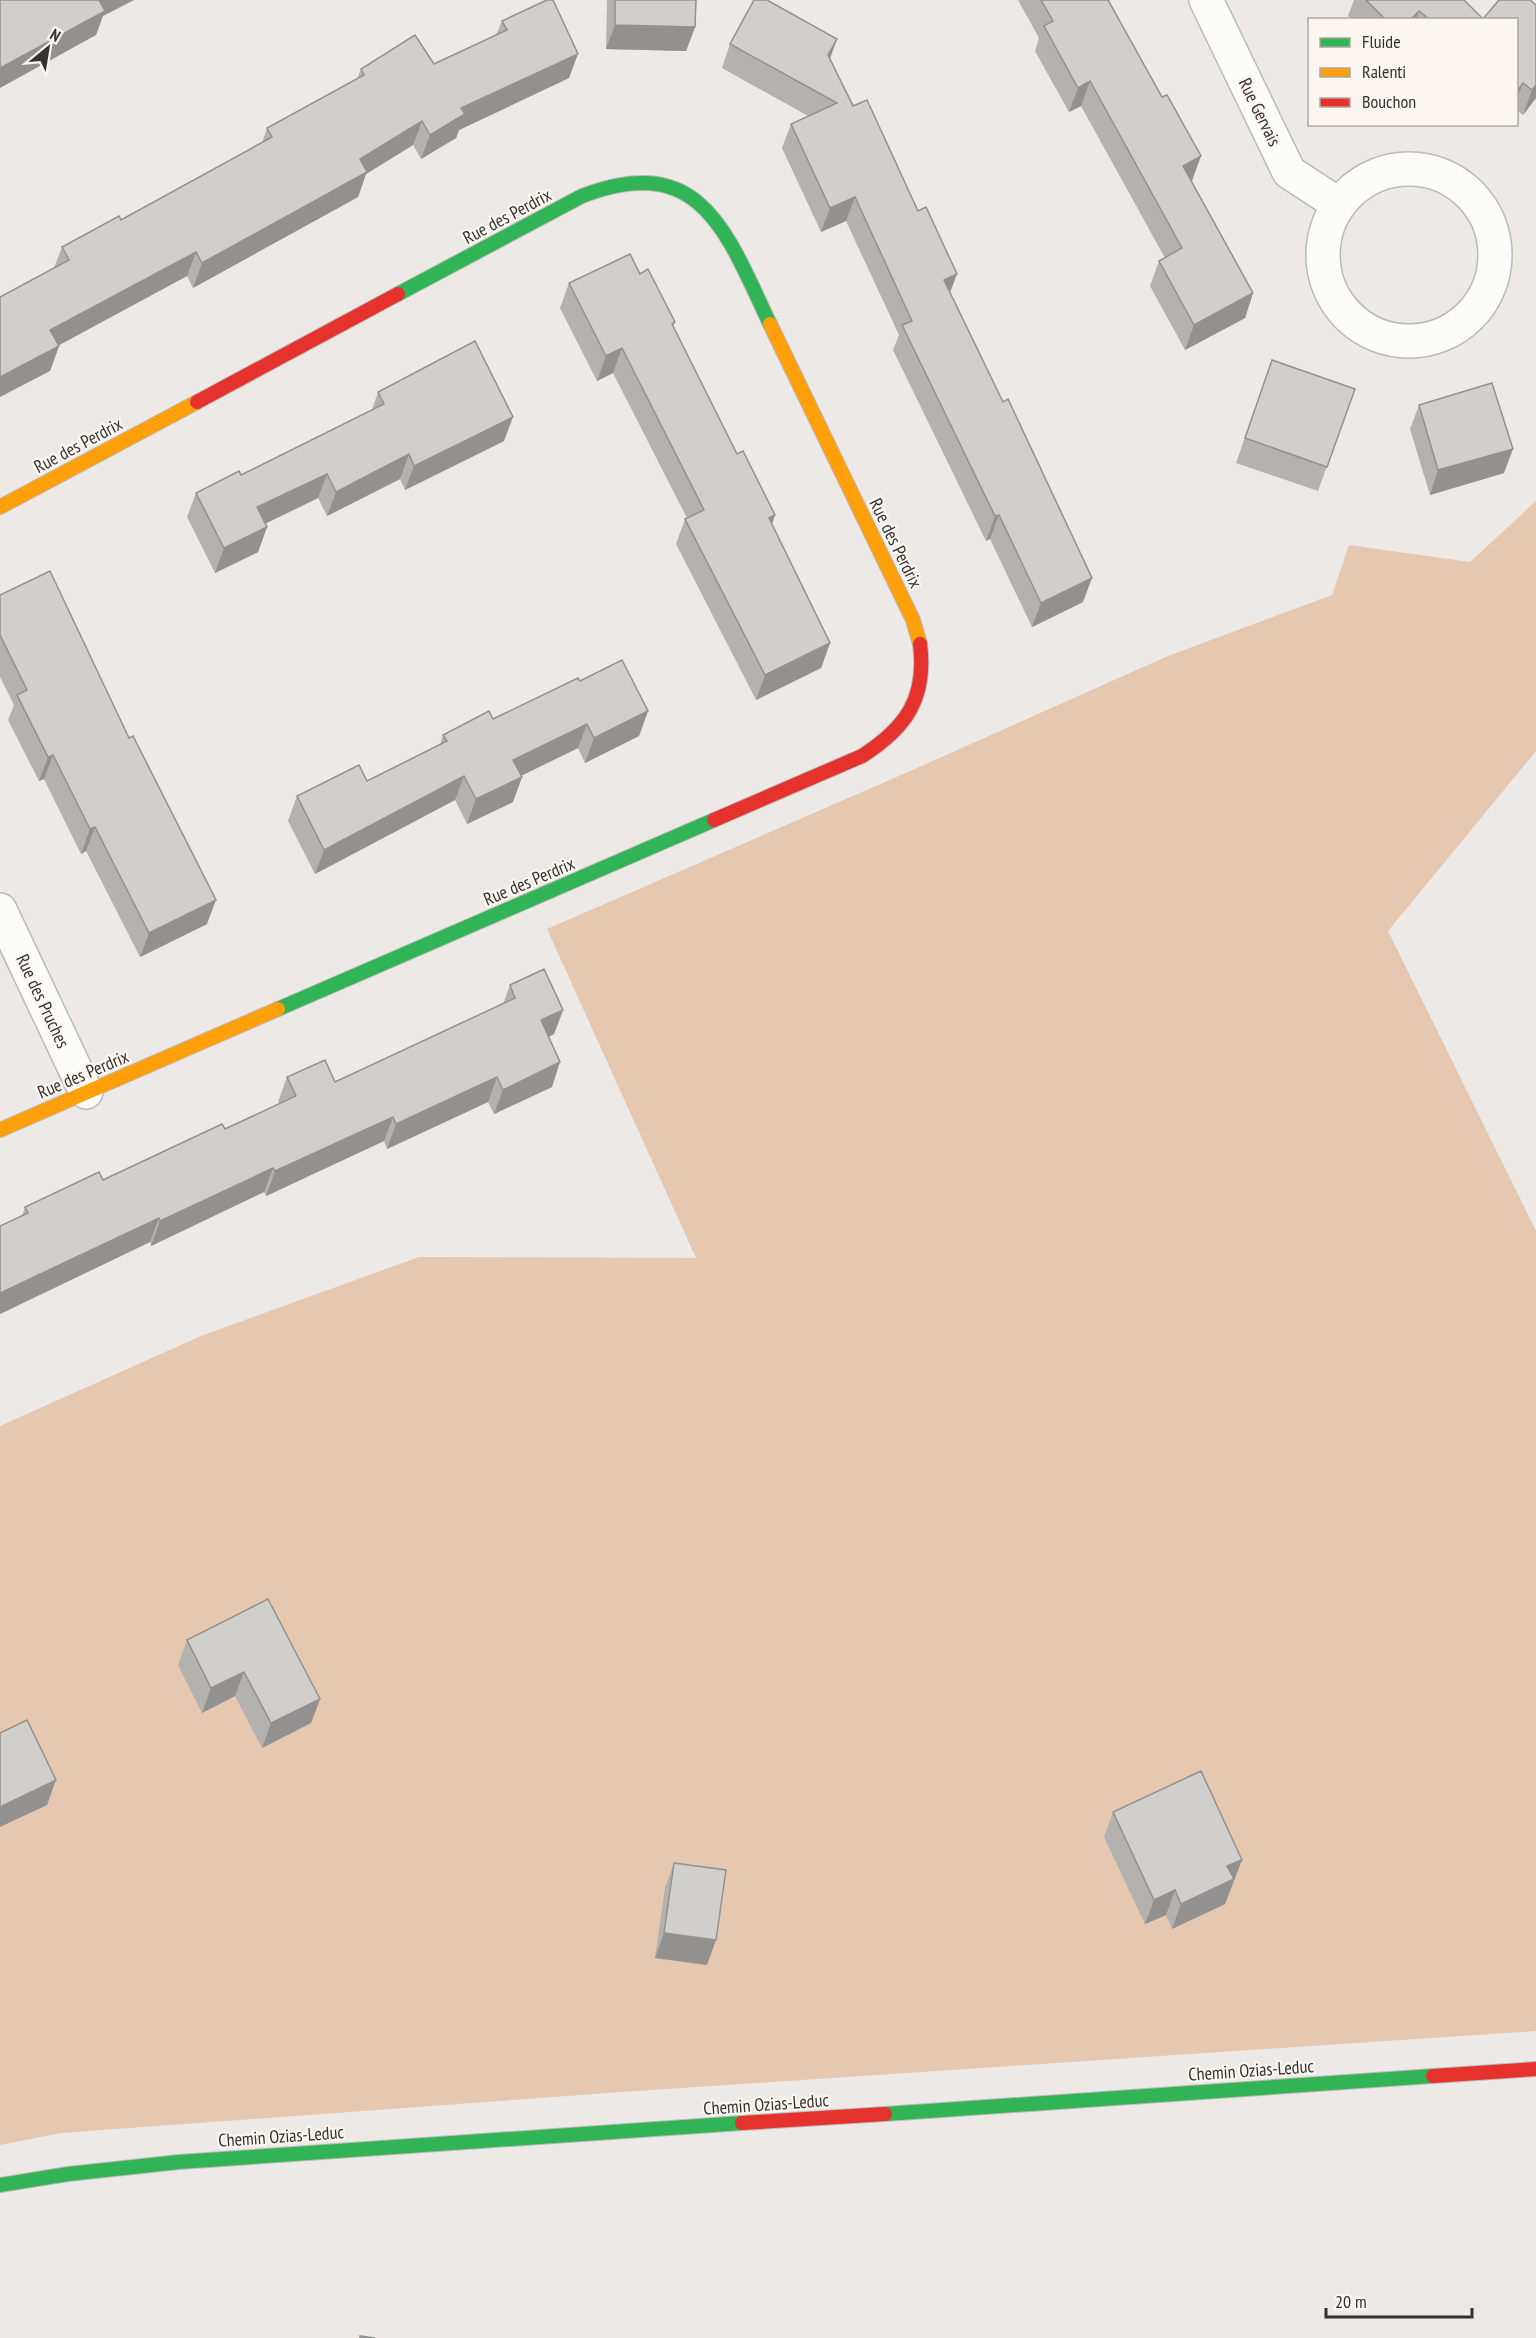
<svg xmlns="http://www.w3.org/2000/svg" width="1536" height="2338" viewBox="0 0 1536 2338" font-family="'PT Sans Narrow',sans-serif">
<rect width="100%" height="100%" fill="#ece9e6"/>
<path fill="#e6c7b0" d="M 1536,501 L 1536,751 L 1388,931 L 1536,1231 L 1536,2031 L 622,2092 L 61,2133 L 0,2145 L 0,1426 L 201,1336 L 419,1257 L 696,1258 L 547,929 L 908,772 L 1168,656 L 1332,595 L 1349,545 L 1470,562 Z"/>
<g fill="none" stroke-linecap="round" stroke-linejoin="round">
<g stroke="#bcb9b7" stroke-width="36">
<g id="street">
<path d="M 1206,0 L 1289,172 L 1338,204"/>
<circle cx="1409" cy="255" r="86"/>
<path d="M 0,910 L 86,1092"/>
</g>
</g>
<g stroke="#bcb9b7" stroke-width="16">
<g id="fast">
<path d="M 398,294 L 582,196 C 702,150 727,234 770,324"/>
<path d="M 278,1009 L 714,820"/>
<path d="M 885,2114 L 1433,2076"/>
<path d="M 0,2185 L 68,2174 L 179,2162 L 742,2123"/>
</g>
</g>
<g stroke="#bcb9b7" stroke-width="16">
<g id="slow">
<path d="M 770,324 L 913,620 L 920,644"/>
<path d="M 0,507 L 197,402"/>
<path d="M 0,1130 L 278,1009"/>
</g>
</g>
<g stroke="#bcb9b7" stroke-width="16">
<g id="jam">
<path d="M 197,402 L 398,294"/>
<path d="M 714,820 L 862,756 C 906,728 927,698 920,644"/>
<path d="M 1433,2076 L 1536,2069"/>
<path d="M 742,2123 L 885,2114"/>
</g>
</g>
<use href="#street" stroke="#fcfcfb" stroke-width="33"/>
<use href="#fast" stroke="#30b455" stroke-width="14"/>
<use href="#slow" stroke="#ff9f0a" stroke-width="14"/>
<use href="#jam" stroke="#e5322d" stroke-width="14"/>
</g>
<g fill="#b4b2af">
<path d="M 607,0 L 696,0 L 695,27 L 686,51 L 606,49 Z"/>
<path d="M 1018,0 L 1110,0 L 1109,2 L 1191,181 L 1253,293 L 1245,318 L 1185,350 L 1150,286 L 1159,261 L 1165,258 L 1081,106 L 1069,112 L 1035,51 L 1039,38 Z"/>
<path d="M 1354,0 L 1464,0 L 1483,19 L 1536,5 L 1536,98 L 1523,115 L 1516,110 L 1516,20 L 1352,20 L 1348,16 Z"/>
<path d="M 502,21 L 569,78 L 459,130 L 456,138 L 421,159 L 413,145 L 366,174 L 358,197 L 193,288 L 187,276 L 58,345 L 59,346 L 50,371 L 54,268 L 62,247 L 121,220 L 262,143 L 267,128 L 357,79 L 361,69 L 434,64 L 496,35 Z"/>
<path d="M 837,39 L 830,59 L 950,293 L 1083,602 L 1032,627 L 990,539 L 986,541 L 893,350 L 899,335 L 846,221 L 821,232 L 782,148 L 791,124 L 808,116 L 722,68 L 730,44 Z"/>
<path d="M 640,274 L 675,322 L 673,327 L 737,454 L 775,515 L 772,524 L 830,643 L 821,668 L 756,700 L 676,544 L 685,519 L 687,518 L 613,373 L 597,381 L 560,308 L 569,283 Z"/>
<path d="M 1272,360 L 1355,389 L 1318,491 L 1236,463 Z"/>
<path d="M 378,392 L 504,441 L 405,490 L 400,479 L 327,516 L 318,498 L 265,524 L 267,527 L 258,552 L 215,573 L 187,517 L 196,493 L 241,475 L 372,410 Z"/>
<path d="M 1419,405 L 1504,473 L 1430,495 L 1410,429 Z"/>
<path d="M 0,595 L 207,924 L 140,957 L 86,851 L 81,854 L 44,779 L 39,781 L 8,720 L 14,705 L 0,677 Z"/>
<path d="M 580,681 L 648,711 L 639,736 L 585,763 L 578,748 L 521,776 L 522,777 L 513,802 L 467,824 L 455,800 L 315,874 L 288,821 L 297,796 L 367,781 L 440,745 L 443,735 L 493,719 Z"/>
<path d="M 510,985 L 563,1010 L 554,1034 L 549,1037 L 552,1087 L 494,1114 L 488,1102 L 387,1149 L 384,1141 L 266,1196 L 264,1192 L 151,1246 L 150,1242 L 0,1314 L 0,1226 L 22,1216 L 25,1207 L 103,1180 L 225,1129 L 279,1103 L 278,1102 L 287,1077 L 335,1082 L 503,1004 Z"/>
<path d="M 187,1640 L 320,1699 L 311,1723 L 262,1748 L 235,1696 L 202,1713 L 178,1665 Z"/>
<path d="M 1113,1812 L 1233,1884 L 1232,1885 L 1225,1904 L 1172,1929 L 1166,1915 L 1145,1924 L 1104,1837 Z"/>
<path d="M 674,1863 L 707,1965 L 655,1958 L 665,1887 Z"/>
</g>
<g fill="#92918f">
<path d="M 98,0 L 134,0 L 103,16 L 96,35 L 0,88 L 0,68 Z"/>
<path d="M 1419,11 L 1416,20 L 1410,20 Z"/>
<path d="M 615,25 L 695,27 L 686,51 L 606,49 Z"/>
<path d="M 837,39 L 828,63 L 828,55 Z"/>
<path d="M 578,54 L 569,78 L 459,130 L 456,138 L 421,159 L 430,135 L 461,108 Z"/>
<path d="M 1090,81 L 1081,106 L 1069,112 L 1078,88 Z"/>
<path d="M 1523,83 L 1516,102 L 1516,94 L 1518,90 Z"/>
<path d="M 1536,85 L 1536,98 L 1523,115 L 1532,90 Z"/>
<path d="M 422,121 L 413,145 L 366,174 L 358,197 L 193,288 L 202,263 L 360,159 Z"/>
<path d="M 1201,156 L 1192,181 L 1183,166 Z"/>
<path d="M 855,197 L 846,221 L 821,232 L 830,208 Z"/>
<path d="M 196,252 L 187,276 L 41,355 L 50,330 Z"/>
<path d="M 957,274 L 948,298 L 944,280 Z"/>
<path d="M 1253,293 L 1245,318 L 1185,350 L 1194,325 Z"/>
<path d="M 59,346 L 50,371 L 0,397 L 0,377 Z"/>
<path d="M 622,348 L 613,373 L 597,381 L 606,356 Z"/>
<path d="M 513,417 L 504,441 L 405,490 L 414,466 Z"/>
<path d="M 1513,449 L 1504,473 L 1430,495 L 1438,470 Z"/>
<path d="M 409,454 L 400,479 L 327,516 L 336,492 Z"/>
<path d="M 327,474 L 318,498 L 248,532 L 257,507 Z"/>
<path d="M 775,515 L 766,540 L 769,518 Z"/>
<path d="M 999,515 L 990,539 L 986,541 L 995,516 Z"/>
<path d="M 267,527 L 258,552 L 215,573 L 224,548 Z"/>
<path d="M 1092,578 L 1083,602 L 1032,627 L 1041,603 Z"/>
<path d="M 830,643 L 821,668 L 756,700 L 765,675 Z"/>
<path d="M 648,711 L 639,736 L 585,763 L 594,738 Z"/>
<path d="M 587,724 L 578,748 L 504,784 L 513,760 Z"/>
<path d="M 53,755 L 44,779 L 39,781 L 48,757 Z"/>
<path d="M 464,776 L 455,800 L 315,874 L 324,850 Z"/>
<path d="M 522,777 L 513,802 L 467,824 L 476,799 Z"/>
<path d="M 95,827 L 86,851 L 81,854 L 90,829 Z"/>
<path d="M 216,900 L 207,924 L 140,957 L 149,933 Z"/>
<path d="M 563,1010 L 554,1034 L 532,1045 L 541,1020 Z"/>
<path d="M 560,1062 L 552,1087 L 494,1114 L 503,1090 Z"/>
<path d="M 497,1077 L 488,1102 L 387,1149 L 396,1124 Z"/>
<path d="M 393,1117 L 384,1141 L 266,1196 L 275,1171 Z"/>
<path d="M 273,1168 L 264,1192 L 151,1246 L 160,1221 Z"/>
<path d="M 159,1218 L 150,1242 L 0,1314 L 0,1293 Z"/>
<path d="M 244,1672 L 235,1696 L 202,1713 L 211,1688 Z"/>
<path d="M 320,1699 L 311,1723 L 262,1748 L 271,1723 Z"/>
<path d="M 56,1780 L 47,1805 L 0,1827 L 0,1807 Z"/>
<path d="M 1242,1860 L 1225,1904 L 1172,1929 L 1181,1904 L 1227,1866 Z"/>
<path d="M 1175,1890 L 1166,1915 L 1145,1924 L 1154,1900 Z"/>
<path d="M 664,1933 L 716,1940 L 707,1965 L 655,1958 Z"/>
</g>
<g fill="#d1cfcc" stroke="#92918f" stroke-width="1.5">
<path d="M 0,0 L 99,0 L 105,11 L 0,68 Z"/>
<path d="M 547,0 L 553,0 L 578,54 L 461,108 L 465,114 L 430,135 L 422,121 L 360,159 L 367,172 L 202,263 L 196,252 L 50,330 L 59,346 L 0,377 L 0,297 L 69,260 L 62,247 L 119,216 L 121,220 L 272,137 L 267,128 L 364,75 L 361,69 L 415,35 L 434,64 L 507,30 L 502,21 Z"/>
<path d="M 615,0 L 696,0 L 695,27 L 615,25 Z"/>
<path d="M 754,0 L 767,0 L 837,39 L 828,55 L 853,106 L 867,100 L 918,211 L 926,207 L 957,274 L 944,280 L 1003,402 L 1008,399 L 1092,578 L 1041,603 L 999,515 L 995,516 L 902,325 L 912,321 L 855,197 L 830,208 L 791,124 L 837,103 L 730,44 Z"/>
<path d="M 1041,0 L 1108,0 L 1162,97 L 1167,95 L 1201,156 L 1183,166 L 1253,293 L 1194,325 L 1159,261 L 1182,248 L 1090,81 L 1078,88 L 1044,26 L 1053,21 Z"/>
<path d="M 1366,0 L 1464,0 L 1483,19 L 1499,0 L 1530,0 L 1536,5 L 1536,85 L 1532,90 L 1523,83 L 1518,90 L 1516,88 L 1516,20 L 1430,20 L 1419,11 L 1410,20 L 1386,20 Z"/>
<path d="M 630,254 L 640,274 L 648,269 L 675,322 L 672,324 L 737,454 L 743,451 L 775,515 L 769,518 L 830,643 L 765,675 L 685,519 L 704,510 L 622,348 L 606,356 L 569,283 Z"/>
<path d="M 475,341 L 513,417 L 414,466 L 409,454 L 336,492 L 327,474 L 257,507 L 267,527 L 224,548 L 196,493 L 239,471 L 241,475 L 384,404 L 378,392 Z"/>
<path d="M 1272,360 L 1355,389 L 1327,467 L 1245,438 Z"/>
<path d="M 1492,383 L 1513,449 L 1438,470 L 1419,405 Z"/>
<path d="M 50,571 L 129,738 L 133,736 L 216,900 L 149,933 L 95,827 L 90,829 L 53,755 L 48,757 L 17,695 L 27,690 L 0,635 L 0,595 Z"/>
<path d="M 622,660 L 648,711 L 594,738 L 587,724 L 513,760 L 522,777 L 476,799 L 464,776 L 324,850 L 297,796 L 359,765 L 367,781 L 447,741 L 443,735 L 489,711 L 493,719 L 578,678 L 580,681 Z"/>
<path d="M 544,969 L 563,1010 L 541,1020 L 560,1062 L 503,1090 L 497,1077 L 396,1124 L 393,1117 L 275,1171 L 273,1168 L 160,1221 L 159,1218 L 0,1293 L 0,1226 L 28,1213 L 25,1207 L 99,1172 L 103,1180 L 222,1124 L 225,1129 L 296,1096 L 287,1077 L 325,1060 L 335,1082 L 515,998 L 510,985 Z"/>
<path d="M 268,1599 L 320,1699 L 271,1723 L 244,1672 L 211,1688 L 187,1640 Z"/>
<path d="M 27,1720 L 56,1780 L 0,1807 L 0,1733 Z"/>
<path d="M 1201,1771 L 1242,1860 L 1227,1866 L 1234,1879 L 1181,1904 L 1175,1890 L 1154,1900 L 1113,1812 Z"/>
<path d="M 674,1863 L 726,1870 L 716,1940 L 664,1933 Z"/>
<path d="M 360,2336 L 375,2338 L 360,2338 Z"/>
</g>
<g text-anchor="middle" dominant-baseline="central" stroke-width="4.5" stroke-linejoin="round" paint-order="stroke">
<g font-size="18" fill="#343230" stroke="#fcf6f1">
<text transform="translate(1260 112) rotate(64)">Rue Gervais</text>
<text transform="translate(507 216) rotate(-28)">Rue des Perdrix</text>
<text transform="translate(78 445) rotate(-28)">Rue des Perdrix</text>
<text transform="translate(896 543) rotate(64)">Rue des Perdrix</text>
<text transform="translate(529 881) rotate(-23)">Rue des Perdrix</text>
<text transform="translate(43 1001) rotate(65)">Rue des Pruches</text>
<text transform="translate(83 1074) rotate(-23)">Rue des Perdrix</text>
<text transform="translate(1251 2070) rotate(-4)">Chemin Ozias-Leduc</text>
<text transform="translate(766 2104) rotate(-4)">Chemin Ozias-Leduc</text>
<text transform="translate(281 2136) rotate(-4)">Chemin Ozias-Leduc</text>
</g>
</g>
<rect x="1308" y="18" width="210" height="108" fill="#fcf6f1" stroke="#aca8a4" stroke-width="1.5"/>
<rect x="1320" y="38" width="30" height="9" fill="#30b455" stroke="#aca8a4" stroke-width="1.5"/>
<text x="1362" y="48" font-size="18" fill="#343230">Fluide</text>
<rect x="1320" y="68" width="30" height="9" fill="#ff9f0a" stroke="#aca8a4" stroke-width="1.5"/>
<text x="1362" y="78" font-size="18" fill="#343230">Ralenti</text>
<rect x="1320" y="98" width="30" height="9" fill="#e5322d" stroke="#aca8a4" stroke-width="1.5"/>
<text x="1362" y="108" font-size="18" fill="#343230">Bouchon</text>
<g transform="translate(48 48) rotate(30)" stroke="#fcf6f1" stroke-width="4.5" paint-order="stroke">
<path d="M0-4.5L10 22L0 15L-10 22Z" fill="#343230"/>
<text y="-9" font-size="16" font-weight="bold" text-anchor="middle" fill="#343230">N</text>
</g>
<path d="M1326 2308v9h146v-9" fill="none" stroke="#343230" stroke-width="3"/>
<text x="1335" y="2308" font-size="18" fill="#343230" stroke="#fcf6f1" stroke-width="4.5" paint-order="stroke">20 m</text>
</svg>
